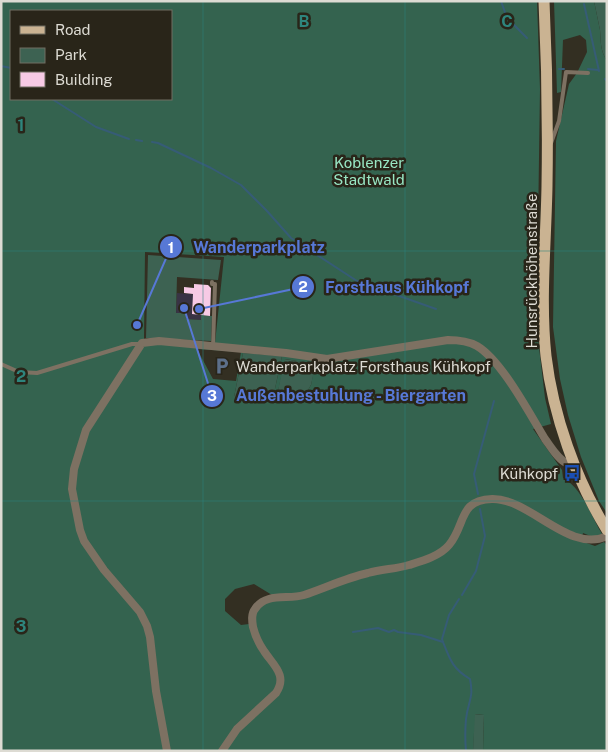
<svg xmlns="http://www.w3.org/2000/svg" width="608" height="752" viewBox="0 0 608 752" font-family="'Public Sans',sans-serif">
<rect width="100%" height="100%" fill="#332f22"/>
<path fill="#393344" d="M 177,293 L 202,295 L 201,304 L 192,304 L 192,313 L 201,315 L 201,320 L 186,319 L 176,313 Z"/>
<g fill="#3d6252">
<path d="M 594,1 L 607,1 L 607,61 C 600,50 601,42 600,30 C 598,20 596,11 594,1 Z"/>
<path d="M 148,255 L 221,260 L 218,280 L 177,277 L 176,313 L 186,313 L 186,319 L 201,320 L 201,315 L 212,316 L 211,341 L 146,338 Z"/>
<path d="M 243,353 L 282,356 L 273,398 L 234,397 Z"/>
<path d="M 284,359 L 316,364 L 311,385 L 302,400 L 277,396 Z"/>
<path d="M 474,714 L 484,715 L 483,751 L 473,751 Z"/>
</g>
<g fill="#34634f" fill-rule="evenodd">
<path d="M 1,1 L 537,1 L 540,89 L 537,296 L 538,339 L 545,398 L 551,424 L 533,429 L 562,470 L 563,478 C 582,488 591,516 602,534 L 593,537 L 583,533 L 581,541 L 595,546 L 604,542 L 607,545 L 607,751 L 483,751 L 484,715 L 475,714 L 473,751 L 1,751 ZM 11,11 L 171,11 L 171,99 L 11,99 ZM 145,252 L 224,257 L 215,343 L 144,339 ZM 197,349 L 241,352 L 236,381 L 213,379 ZM 243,353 L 282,356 L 273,398 L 234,397 ZM 285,359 L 315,364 L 311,385 L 302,400 L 277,396 ZM 254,584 L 272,595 L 254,605 L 249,624 L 241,625 L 225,611 L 225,599 L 235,589 Z"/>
<path d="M 554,1 L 594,1 C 596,11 598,20 600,30 C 601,42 600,50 607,61 L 607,513 L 599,501 L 581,457 L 568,415 L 560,379 L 553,327 L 556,141 L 569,84 L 577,73 L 587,52 L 586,40 L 580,35 L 563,40 L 561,92 L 557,93 Z"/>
</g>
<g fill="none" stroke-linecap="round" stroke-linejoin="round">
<g stroke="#365c76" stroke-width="2">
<path d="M 501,1 L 507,18 L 527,38"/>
<path d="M 584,4 L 599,71"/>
<path d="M 1,66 L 11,68"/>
<path d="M 559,69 L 564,69"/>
<path d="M 588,69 L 598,70"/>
<path d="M 605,79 L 607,81"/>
<path d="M 52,99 L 96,127 L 129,139"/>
<path d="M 136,140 L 142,141"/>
<path d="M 152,142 L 158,143 L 211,168 L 241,185 L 267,211 L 291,238 L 357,281 L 436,309"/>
<path d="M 478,494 L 474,474 L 494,401"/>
<path d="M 462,595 L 476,571 L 485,536 L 480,509"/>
<path d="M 353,632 L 378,628 L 389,632 L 394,630 L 398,632 L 421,635 L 443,642 C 450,660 453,669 470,679 C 474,699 468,701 466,719 C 465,730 465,740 466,751"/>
<path d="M 443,642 L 442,639 L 449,615 L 459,599"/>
</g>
</g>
<path fill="#f7cae5" d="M 194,284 L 208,285 L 211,288 L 210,316 L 192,314 L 193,294 L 184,293 L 184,287 L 194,288 Z"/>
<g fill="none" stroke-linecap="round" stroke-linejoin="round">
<g stroke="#7d7162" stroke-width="4">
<path d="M 551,143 L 559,121 L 566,72 L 588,73"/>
<path d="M 212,282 L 212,284 L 215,284 L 213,347"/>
<path d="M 1,364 L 19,372 L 37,373 L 132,344 L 140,344"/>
</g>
<g stroke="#7d7162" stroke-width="8">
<path d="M 167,751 L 156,691 L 150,637 L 147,626 L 140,612 L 104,570 L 84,541 L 80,530 L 72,489 L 74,469 L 86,430 L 142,343 L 159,341 L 286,353 L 327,359 L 448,340 C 458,340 468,341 477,346 C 502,361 529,413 545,439 C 551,447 558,460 568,464 L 574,461"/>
<path d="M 222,751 L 237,729 L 276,693 C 288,675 273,665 264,651 C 259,644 255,635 253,627 C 252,621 251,614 255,609 C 266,592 288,600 304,595 C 325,588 346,578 368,573 C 382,569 396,569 409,565 C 422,561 440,556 449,545 C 466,525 458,500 492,499 C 530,498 569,554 607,536"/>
</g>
<path stroke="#cab392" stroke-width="11" d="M 544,1 C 547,63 548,124 547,186 C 546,243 540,300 546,356 C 553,415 576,480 607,530"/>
</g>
<path fill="none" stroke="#2e857d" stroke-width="1" stroke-opacity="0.55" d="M 203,1 L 203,751M 405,1 L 405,751M 1,251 L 607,251M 1,501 L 607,501"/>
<defs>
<g id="parking-bare" transform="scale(1.35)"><path d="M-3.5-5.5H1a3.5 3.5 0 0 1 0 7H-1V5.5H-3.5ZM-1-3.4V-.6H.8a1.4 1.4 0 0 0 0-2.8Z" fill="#5c6f8a" stroke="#292519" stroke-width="2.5" paint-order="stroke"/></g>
<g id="bus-bare" transform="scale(1.35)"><path d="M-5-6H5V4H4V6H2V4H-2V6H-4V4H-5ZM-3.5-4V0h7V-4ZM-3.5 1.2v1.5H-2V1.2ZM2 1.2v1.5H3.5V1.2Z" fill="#1a4fb4" stroke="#292519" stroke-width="2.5" paint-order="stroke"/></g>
</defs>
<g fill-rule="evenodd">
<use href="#parking-bare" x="222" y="366"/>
<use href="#bus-bare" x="572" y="473"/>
</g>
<g text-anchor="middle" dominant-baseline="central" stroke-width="5" stroke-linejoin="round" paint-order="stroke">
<g font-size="15" fill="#98e6c3" stroke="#292519">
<text x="369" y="162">Koblenzer<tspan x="369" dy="17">Stadtwald</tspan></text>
</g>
<g font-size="15" fill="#dddbd3" stroke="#292519">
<text transform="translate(531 271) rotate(-90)">Hunsrückhöhenstraße</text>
</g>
<g font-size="15" fill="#dddbd3" stroke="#292519" text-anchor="start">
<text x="236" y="366">Wanderparkplatz Forsthaus Kühkopf</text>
<text x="558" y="473" text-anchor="end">Kühkopf</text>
</g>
</g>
<g font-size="16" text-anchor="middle" font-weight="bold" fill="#2e857d" stroke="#292519" stroke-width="5" stroke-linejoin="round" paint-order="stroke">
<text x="304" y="27">B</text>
<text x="507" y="27">C</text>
<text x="21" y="131">1</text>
<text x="21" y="382">2</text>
<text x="21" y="632">3</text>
</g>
<path fill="none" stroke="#5778d6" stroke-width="2" d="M137 325L171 247M199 309L303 287M184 308L212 396"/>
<g fill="#5778d6" stroke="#292519" stroke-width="2">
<circle cx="137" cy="325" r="5"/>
<circle cx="199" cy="309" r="5"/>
<circle cx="184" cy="308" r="5"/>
<circle cx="171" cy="247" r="12"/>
<circle cx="303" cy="287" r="12"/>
<circle cx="212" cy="396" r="12"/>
</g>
<g font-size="15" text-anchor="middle" font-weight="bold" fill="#fff">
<text x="171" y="253">1</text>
<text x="303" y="292">2</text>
<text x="212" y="401">3</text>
</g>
<g font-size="16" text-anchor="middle" font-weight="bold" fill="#5778d6" stroke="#292519" stroke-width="5" stroke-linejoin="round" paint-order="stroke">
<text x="259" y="253">Wanderparkplatz</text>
<text x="397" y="293">Forsthaus Kühkopf</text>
<text x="351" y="401">Außenbestuhlung - Biergarten</text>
</g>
<rect width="608" height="752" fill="none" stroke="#dddbd3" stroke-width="5"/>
<rect x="10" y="10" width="162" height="90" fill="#292519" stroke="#716e63"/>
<rect x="20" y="26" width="25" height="8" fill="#cab392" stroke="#716e63"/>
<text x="55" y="35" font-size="15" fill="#dddbd3">Road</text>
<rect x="20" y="48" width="25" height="15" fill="#3d6252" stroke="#716e63"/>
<text x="55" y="60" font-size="15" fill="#dddbd3">Park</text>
<rect x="20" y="72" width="25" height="15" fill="#f7cae5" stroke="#716e63"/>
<text x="55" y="85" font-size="15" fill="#dddbd3">Building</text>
</svg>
